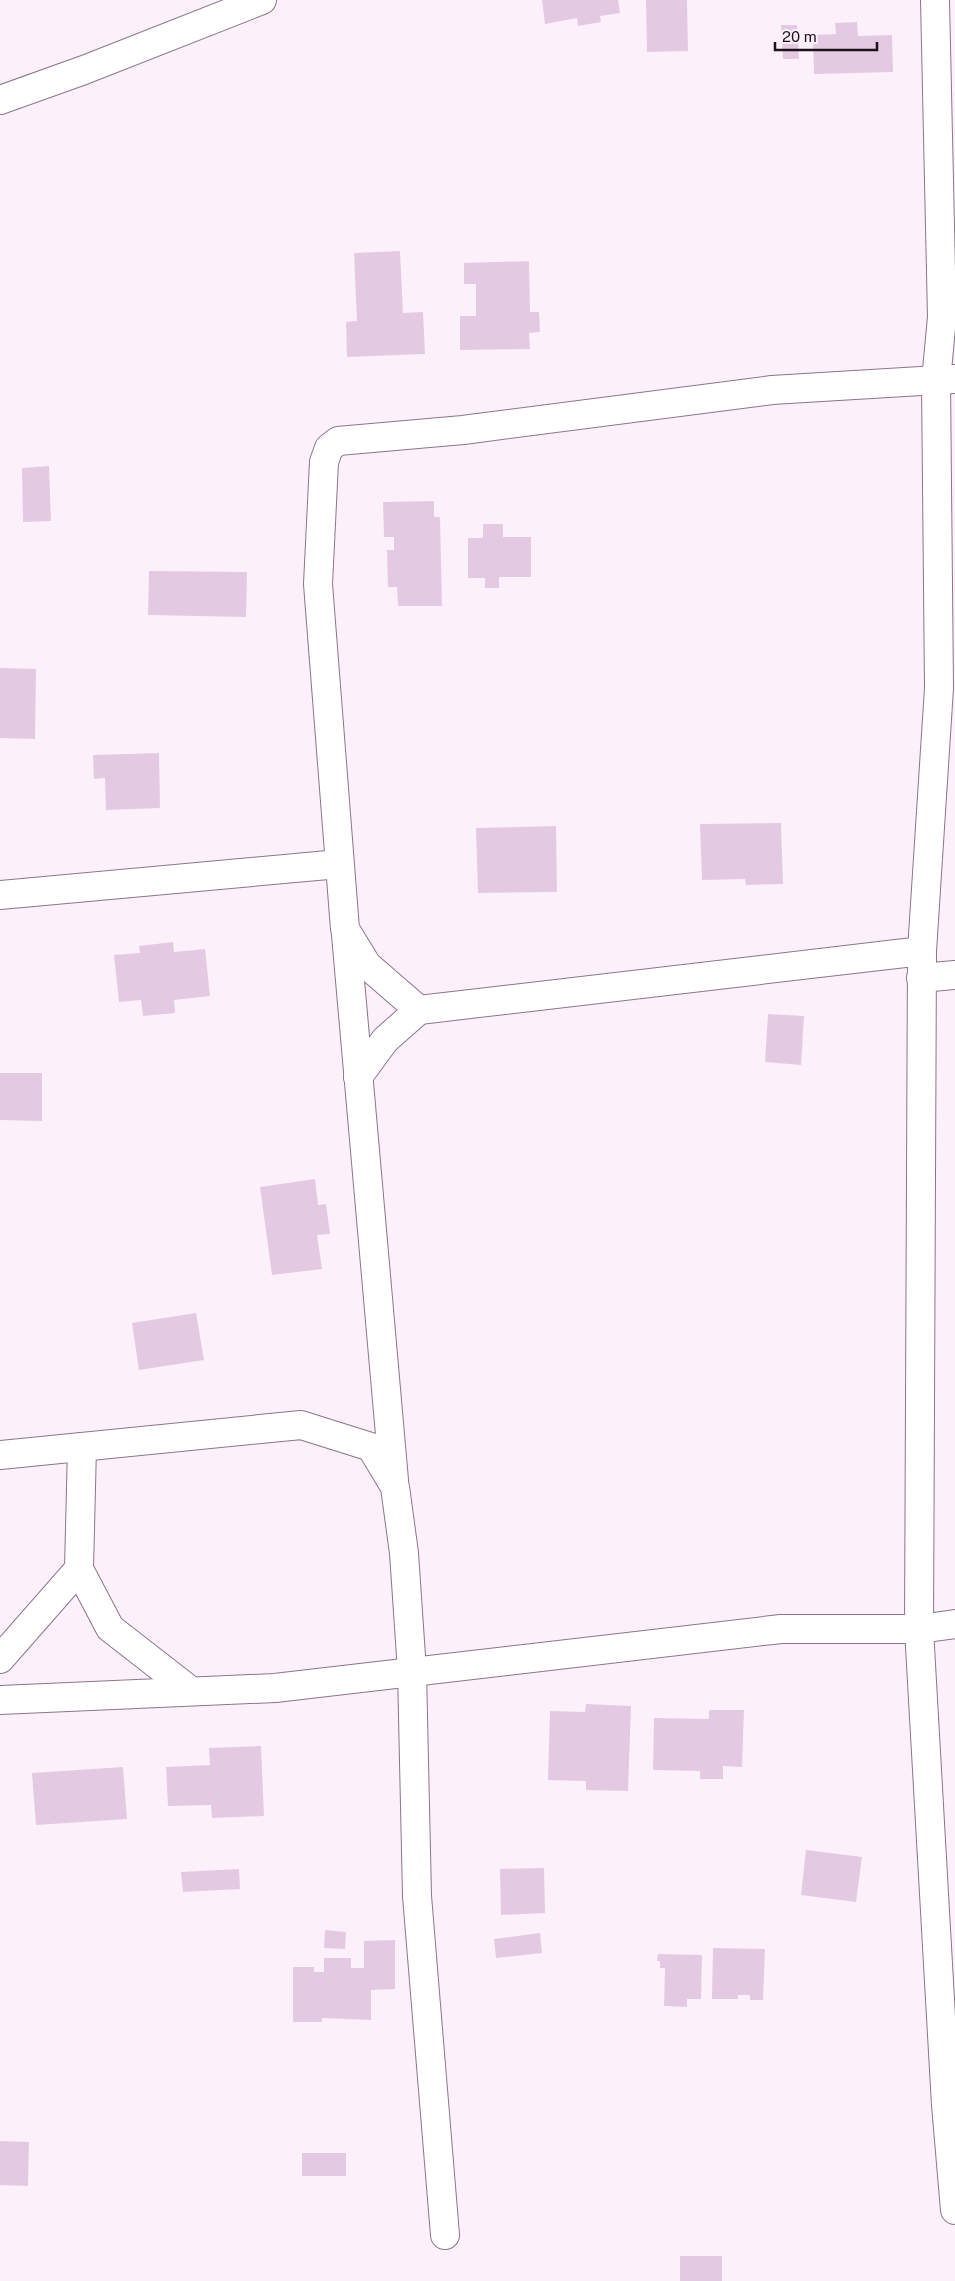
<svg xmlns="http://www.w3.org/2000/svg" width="955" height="2281" viewBox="0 0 955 2281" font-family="'Public Sans',sans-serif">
<rect width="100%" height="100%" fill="#fcf1fb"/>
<g fill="#e4c9e3">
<path d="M 542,0 L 618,0 L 620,13 L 600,16 L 601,22 L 578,26 L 577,18 L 545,24 Z"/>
<path d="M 646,0 L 687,0 L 688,51 L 647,52 Z"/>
<path d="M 857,22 L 858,36 L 892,35 L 893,72 L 814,74 L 813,35 L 836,34 L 835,23 Z"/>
<path d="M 781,25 L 797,25 L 799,59 L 783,59 Z"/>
<path d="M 400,251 L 403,313 L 423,312 L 425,354 L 347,357 L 346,322 L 357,321 L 354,253 Z"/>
<path d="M 529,261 L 530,312 L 539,312 L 540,332 L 529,333 L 530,349 L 460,350 L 460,316 L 476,316 L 476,284 L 464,284 L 464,263 Z"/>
<path d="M 49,466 L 51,521 L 23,522 L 22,468 Z"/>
<path d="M 434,501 L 434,517 L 440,517 L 442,606 L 398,606 L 397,587 L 388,587 L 387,550 L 394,550 L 394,537 L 384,537 L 383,502 Z"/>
<path d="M 483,524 L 503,524 L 503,537 L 531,537 L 531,577 L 499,577 L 499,588 L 485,588 L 485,578 L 468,578 L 468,538 L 483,538 Z"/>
<path d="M 149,571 L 247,572 L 246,617 L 148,615 Z"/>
<path d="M 0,668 L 36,669 L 35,739 L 0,738 Z"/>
<path d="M 159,753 L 160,808 L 106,810 L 105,778 L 94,779 L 93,755 Z"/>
<path d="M 781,823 L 783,884 L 746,885 L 745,879 L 702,880 L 700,824 Z"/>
<path d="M 556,826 L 557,892 L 478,893 L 476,828 Z"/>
<path d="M 173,942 L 174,952 L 205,949 L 210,996 L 174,1000 L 175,1013 L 143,1016 L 141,1000 L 119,1002 L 114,955 L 140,953 L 139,946 Z"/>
<path d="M 768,1014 L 804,1016 L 801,1065 L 765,1062 Z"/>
<path d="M 0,1073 L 42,1073 L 42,1121 L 0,1120 Z"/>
<path d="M 315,1179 L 318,1205 L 326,1204 L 330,1234 L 317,1235 L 322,1269 L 272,1275 L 260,1187 Z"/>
<path d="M 196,1313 L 204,1360 L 139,1370 L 132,1323 Z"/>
<path d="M 586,1704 L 631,1706 L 628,1791 L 586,1790 L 586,1781 L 548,1780 L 550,1711 L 585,1712 Z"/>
<path d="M 709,1710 L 744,1710 L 742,1767 L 723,1766 L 723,1779 L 700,1779 L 700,1771 L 653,1770 L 654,1718 L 709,1719 Z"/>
<path d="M 261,1746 L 264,1816 L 212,1818 L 211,1805 L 168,1806 L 166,1767 L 210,1765 L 209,1748 Z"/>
<path d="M 123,1767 L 127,1819 L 36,1825 L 32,1773 Z"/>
<path d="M 806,1850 L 862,1857 L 856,1902 L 801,1895 Z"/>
<path d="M 544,1868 L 545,1913 L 501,1915 L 500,1869 Z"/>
<path d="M 239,1869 L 240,1889 L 183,1892 L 181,1872 Z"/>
<path d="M 325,1930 L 346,1932 L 345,1949 L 324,1948 Z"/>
<path d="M 540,1933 L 542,1953 L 496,1958 L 494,1939 Z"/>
<path d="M 395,1940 L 395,1989 L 371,1990 L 371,2020 L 322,2018 L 322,2022 L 293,2022 L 293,1967 L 314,1967 L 314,1972 L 324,1972 L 324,1958 L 351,1958 L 351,1968 L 364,1968 L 364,1941 Z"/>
<path d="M 713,1948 L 765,1949 L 763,2000 L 750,2000 L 750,1995 L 738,1995 L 738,1999 L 712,1999 Z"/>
<path d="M 658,1954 L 702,1955 L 701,1999 L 687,1999 L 687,2007 L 664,2006 L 665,1968 L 660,1968 L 660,1961 L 657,1961 Z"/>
<path d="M 0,2141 L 29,2142 L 28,2186 L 0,2185 Z"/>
<rect x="302" y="2153" width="44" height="23"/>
<rect x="680" y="2256" width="42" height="25"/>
</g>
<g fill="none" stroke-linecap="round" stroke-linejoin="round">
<g stroke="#8c748c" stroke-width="30">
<g id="minor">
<path d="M 935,0 L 942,317 L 936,381 L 939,688 L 922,951 L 919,1629 L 946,2105 L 955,2210"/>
<path d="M 0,100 L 84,70 L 262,0"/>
<path d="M 0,895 L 339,864"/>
<path d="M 346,935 L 394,1480"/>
<path d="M 922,951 L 419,1010 L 367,965 L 345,929 L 318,584 L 324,462 L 329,448 L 338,441 L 463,430 L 772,390 L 954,379"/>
<path d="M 921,978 L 955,975"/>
<path d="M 358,1077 L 385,1040 L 419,1010"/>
<path d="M 0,1455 L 301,1425 L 371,1447 L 395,1487 L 404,1553 L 412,1671 L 417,1896 L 445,2235"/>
<path d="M 79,1569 L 110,1628 L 191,1691"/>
<path d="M 0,1659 L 79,1569 L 82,1447"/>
<path d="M 0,1700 L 275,1688 L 781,1629 L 919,1629 L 955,1624"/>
</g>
</g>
<use href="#minor" stroke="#fff" stroke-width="28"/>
</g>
<path d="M775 42v8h102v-8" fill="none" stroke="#1b121b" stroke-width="2.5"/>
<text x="782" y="42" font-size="15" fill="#1b121b" stroke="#fcf1fb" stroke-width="4" paint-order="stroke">20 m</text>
</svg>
